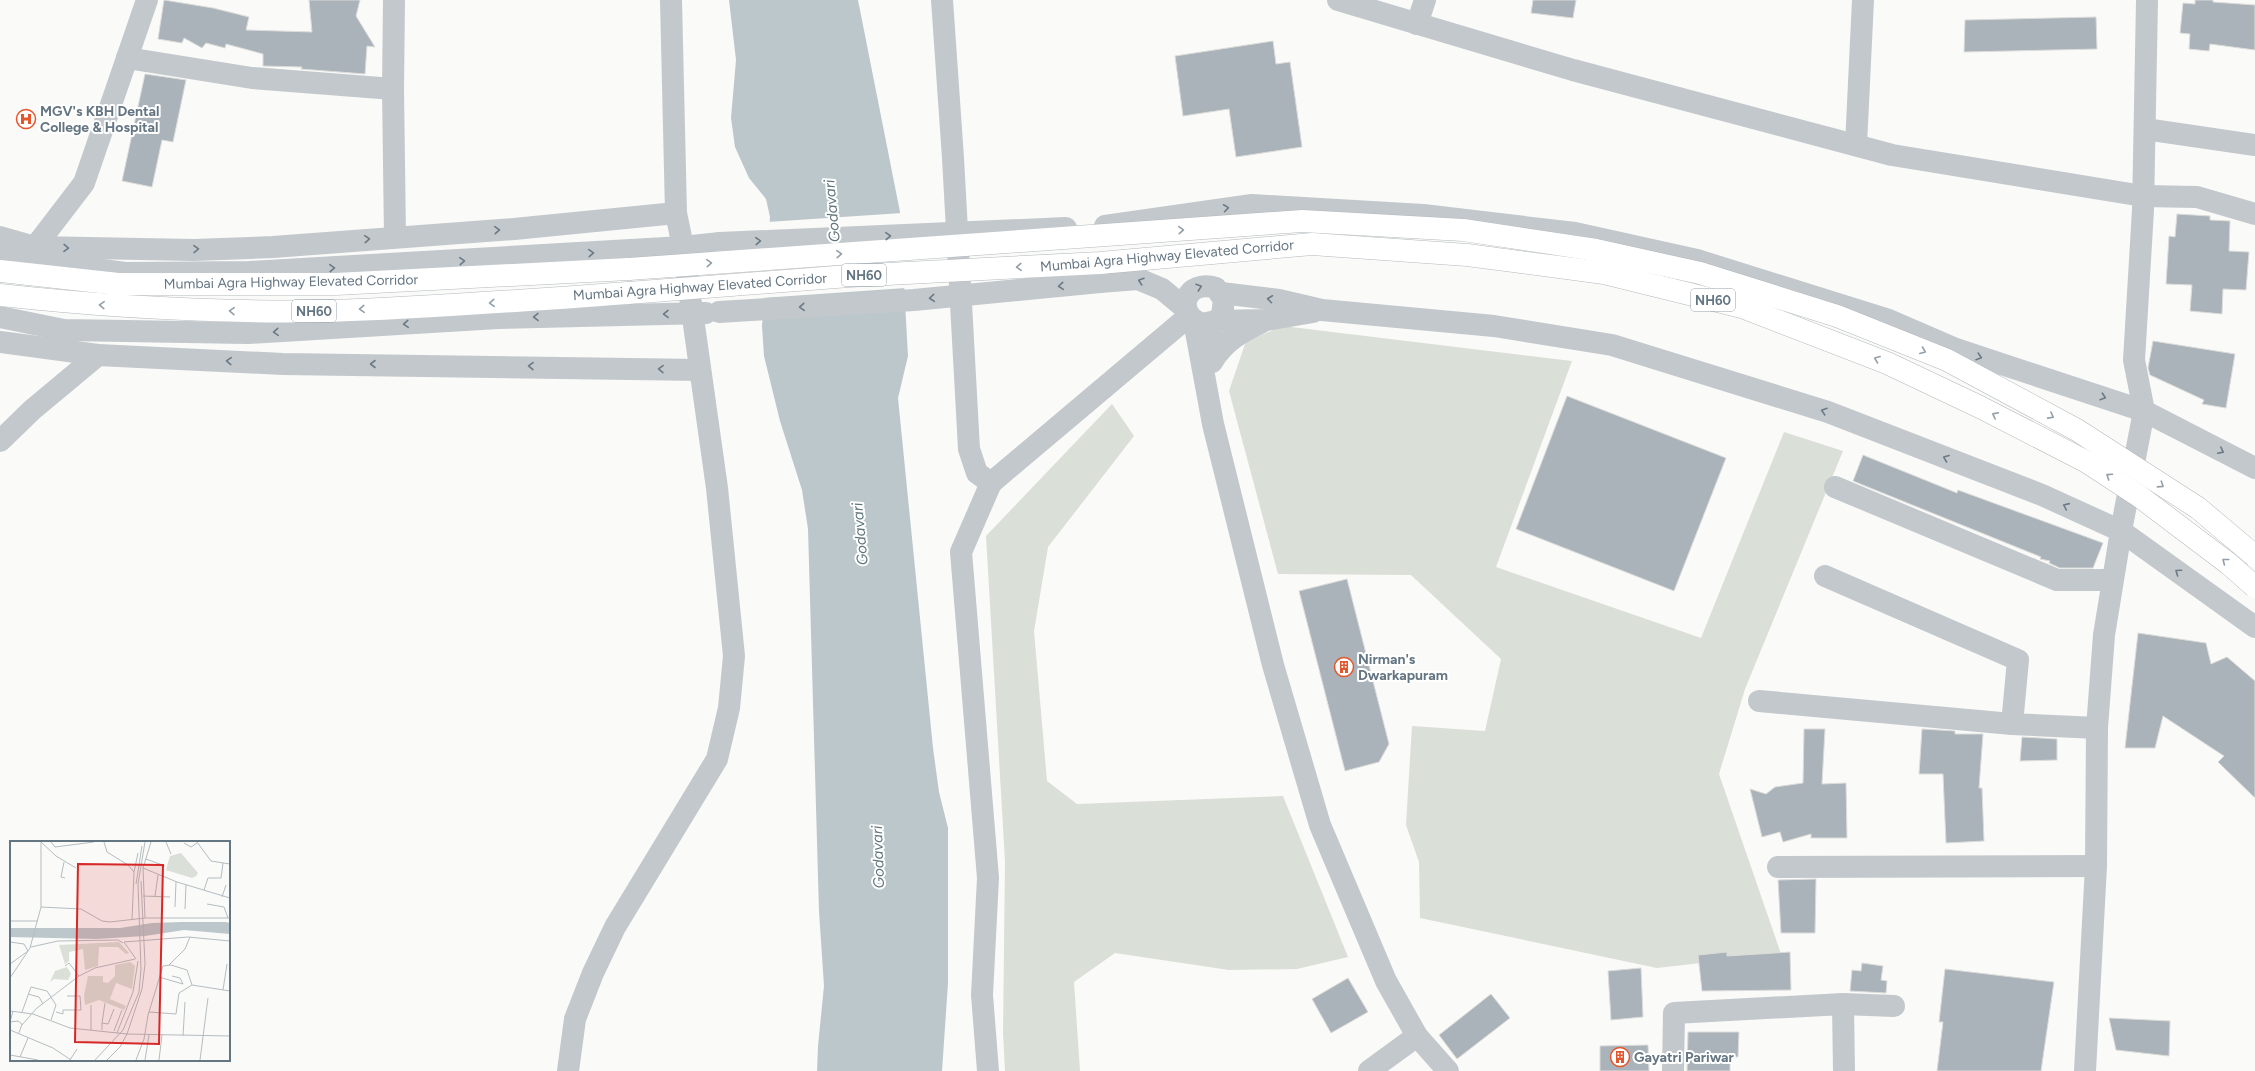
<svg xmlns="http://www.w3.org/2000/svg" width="2255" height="1071" viewBox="0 0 2255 1071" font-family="Figtree,sans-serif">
<rect width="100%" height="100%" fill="#fafaf8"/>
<g fill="#dadfd7">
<path d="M 1283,326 L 1572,361 L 1496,567 L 1701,638 L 1784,432 L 1843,451 L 1745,689 L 1719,774 L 1781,954 L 1657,968 L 1420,918 L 1419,862 L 1406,825 L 1412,726 L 1485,731 L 1501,659 L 1411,575 L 1278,574 L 1229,391 L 1246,341 Z"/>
<path d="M 1112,404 L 1134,436 L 1048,547 L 1034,631 L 1047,781 L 1077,804 L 1283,796 L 1348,957 L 1297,969 L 1229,970 L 1115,953 L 1074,982 L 1080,1071 L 1005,1071 L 1003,1033 L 1005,861 L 986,536 Z"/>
</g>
<path fill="#bbc7cb" d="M 729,0 L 858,0 L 900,212 L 908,356 L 898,398 L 933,748 L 939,792 L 948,828 L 948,983 L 942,1071 L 817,1071 L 818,1046 L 824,986 L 819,911 L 808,529 L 802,490 L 780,421 L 764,356 L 762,326 L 770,217 L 766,199 L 749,178 L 735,147 L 731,118 L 736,60 Z"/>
<path fill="#fafaf8" d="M 902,213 L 906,288 L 762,298 L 767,222 Z"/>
<g fill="#aab3b9" stroke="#dcdcda">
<path d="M 164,0 L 213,8 L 249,17 L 246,30 L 312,32 L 309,0 L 360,0 L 356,16 L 375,47 L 367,46 L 365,74 L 301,69 L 302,67 L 263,66 L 263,54 L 226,44 L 225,48 L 206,43 L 202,48 L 184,38 L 182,43 L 158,39 Z"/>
<path d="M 1533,0 L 1576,0 L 1573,18 L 1531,13 Z"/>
<path d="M 2195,0 L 2213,0 L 2213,2 L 2255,5 L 2255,50 L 2210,44 L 2209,51 L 2189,49 L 2190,34 L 2180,33 L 2183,3 L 2195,4 Z"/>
<path d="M 2096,17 L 2097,49 L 1964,52 L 1965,20 Z"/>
<path d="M 1273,41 L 1276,64 L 1290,62 L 1302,147 L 1236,157 L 1229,109 L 1183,116 L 1175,56 Z"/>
<path d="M 145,74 L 186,80 L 173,142 L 162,140 L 152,187 L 122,181 Z"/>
<path d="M 2177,214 L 2210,216 L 2210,220 L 2230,221 L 2229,251 L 2249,252 L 2246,290 L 2223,289 L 2222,314 L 2190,311 L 2192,285 L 2166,284 L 2169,236 L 2175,237 Z"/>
<path d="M 2153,341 L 2235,354 L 2226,408 L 2202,404 L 2204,400 L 2150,375 L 2148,368 Z"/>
<path d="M 1567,396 L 1726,458 L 1674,591 L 1516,529 Z"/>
<path d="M 1863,455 L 1957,493 L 1958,490 L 2103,543 L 2093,568 L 2060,568 L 2049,563 L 2050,561 L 2040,559 L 2041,557 L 1853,481 Z"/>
<path d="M 1347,579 L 1389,744 L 1379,762 L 1345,771 L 1299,591 Z"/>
<path d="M 2138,633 L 2206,643 L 2211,664 L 2227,657 L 2255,681 L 2255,798 L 2218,762 L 2224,756 L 2163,716 L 2155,748 L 2125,748 Z"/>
<path d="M 1804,729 L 1825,729 L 1822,784 L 1846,783 L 1847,838 L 1811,838 L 1811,834 L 1783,842 L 1780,832 L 1762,837 L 1750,789 L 1766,794 L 1775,787 L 1803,783 Z"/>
<path d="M 1922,729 L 1955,731 L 1955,734 L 1983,734 L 1979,788 L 1982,788 L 1984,841 L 1946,843 L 1943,774 L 1919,774 Z"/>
<path d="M 2022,737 L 2057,739 L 2057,760 L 2020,761 Z"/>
<path d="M 1778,880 L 1816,879 L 1815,933 L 1781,933 Z"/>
<path d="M 1727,952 L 1727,956 L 1790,952 L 1791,990 L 1702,991 L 1698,955 Z"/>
<path d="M 1862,963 L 1883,966 L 1881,980 L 1887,981 L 1886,993 L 1850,991 L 1852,970 L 1861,971 Z"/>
<path d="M 1641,968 L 1643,1017 L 1611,1020 L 1608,971 Z"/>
<path d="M 1945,969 L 2054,982 L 2041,1071 L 1937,1071 L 1943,1022 L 1939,1022 Z"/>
<path d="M 1348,978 L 1368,1012 L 1331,1033 L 1312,999 Z"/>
<path d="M 1491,994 L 1510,1018 L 1457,1059 L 1439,1035 Z"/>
<path d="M 2109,1018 L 2170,1021 L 2169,1056 L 2116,1050 Z"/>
<path d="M 1688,1032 L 1739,1032 L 1738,1057 L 1730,1057 L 1730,1071 L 1687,1071 Z"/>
<path d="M 1648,1045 L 1649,1071 L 1600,1071 L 1600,1046 Z"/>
</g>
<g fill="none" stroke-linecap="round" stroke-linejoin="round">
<g stroke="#b4b9bd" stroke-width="23">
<g id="highway">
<path d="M 0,271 L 118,284 L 336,284 L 629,269"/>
<path d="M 0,295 C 109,307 219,313 328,311 C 428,308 529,300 628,293"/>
</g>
</g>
<g stroke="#c3c8cc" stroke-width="22">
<path d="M 394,0 L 393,89 L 395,237"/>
<path d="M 942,0 L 953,158 L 969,449 L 977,473 L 991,483 L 1189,316"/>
<path d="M 1338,0 L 1573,70 L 1892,155 L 2143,196 L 2197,197 L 2255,214"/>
<path d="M 1417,24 L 1425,0"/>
<path d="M 127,58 L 252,78 L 393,89"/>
<path d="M 2145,129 L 2255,145"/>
<path d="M 1856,145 L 1863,0"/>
<path d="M 1105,226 L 1252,205 L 1423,215 L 1575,233 L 1697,260 L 1889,320 L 1956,349 L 2144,411 L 2255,468"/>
<path d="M 0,237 L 35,247 L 194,250 L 273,247 L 514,229 L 676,213"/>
<path d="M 35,247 L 84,183 L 147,0"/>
<path d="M 0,256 L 125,273 L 249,272 L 683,247 L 720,243"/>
<path d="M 1100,282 L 1138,279 L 1162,289 L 1186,309"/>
<path d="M 1221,293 L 1279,300 L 1322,310 L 1494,326 L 1612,345 L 1828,412 L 2042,495 L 2121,531 L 2255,627"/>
<path d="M 0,317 L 64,330 L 248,333 L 498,318 L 706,313"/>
<path d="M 1194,321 L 1213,424 L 1273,665 L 1320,825 L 1386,981 L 1417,1036 L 1448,1071"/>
<path d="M 0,342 L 98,355 L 283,364 L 700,370"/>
<path d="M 1216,355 L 1216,321 L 1222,315 L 1224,300 L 1216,288 C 1186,278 1173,313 1202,324 L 1216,321 L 1266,320 L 1313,312"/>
<path d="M 1212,362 C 1224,342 1241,332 1262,322"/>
<path d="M 0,441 L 32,410 L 98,355"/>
<path d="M 1835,487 L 2057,580 L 2112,580"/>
<path d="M 1825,576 L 2018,660 L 2012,724 L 2097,728"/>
<path d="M 1759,701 L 2012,724"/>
<path d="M 1778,867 L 2096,866"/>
<path d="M 1843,1004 L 1894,1006"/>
<path d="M 568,1071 L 575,1019 L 593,973 L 615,927 L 717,759 L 729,708 L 734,656 L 717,488 L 683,247 L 676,213 L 671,0"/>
<path d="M 988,1071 L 982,995 L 988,878 L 961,552 L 991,483"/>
<path d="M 1369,1071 L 1417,1036"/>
<path d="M 1673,1071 L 1674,1013 L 1843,1004 L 1844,1071"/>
<path d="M 2085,1071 L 2096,866 L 2097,728 L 2104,635 L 2121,531 L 2144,411 L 2134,360 L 2143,210 L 2147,0"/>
</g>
<use href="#highway" stroke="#fff" stroke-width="22"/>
<g stroke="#b4b9bd" stroke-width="23" stroke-linecap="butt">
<g id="highway-bridge">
<path d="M 629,269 L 1302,221 L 1463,230 L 1596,250 L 1700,273 L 1837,316 L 1947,360 L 2077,430 L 2198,508 L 2255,556"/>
<path d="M 628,293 L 849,276 L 1100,263 L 1312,244 L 1467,255 L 1604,273 L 1742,307 L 1887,363 L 1980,407 L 2087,462 L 2139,496 L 2229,564 L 2255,587"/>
</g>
</g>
<g stroke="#c3c8cc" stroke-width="22">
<path d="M 720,243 L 1066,228"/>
<path d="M 719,312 L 914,300 L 1100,282"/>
</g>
<use href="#highway-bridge" stroke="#fff" stroke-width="22"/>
</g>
<defs><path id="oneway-chevron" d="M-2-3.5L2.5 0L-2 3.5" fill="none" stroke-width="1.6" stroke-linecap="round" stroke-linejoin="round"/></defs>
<g stroke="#6a7a87">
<use href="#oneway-chevron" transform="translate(1226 208) rotate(-8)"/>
<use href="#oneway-chevron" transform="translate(497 230) rotate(-4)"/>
<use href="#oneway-chevron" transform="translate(888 236) rotate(-3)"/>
<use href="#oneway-chevron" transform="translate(367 239) rotate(-4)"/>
<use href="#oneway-chevron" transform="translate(758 241) rotate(-3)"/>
<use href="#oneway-chevron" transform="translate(66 248) rotate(1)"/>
<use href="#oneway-chevron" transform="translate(196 249) rotate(-1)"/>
<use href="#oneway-chevron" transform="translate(591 253) rotate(-4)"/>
<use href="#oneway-chevron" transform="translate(462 261) rotate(-4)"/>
<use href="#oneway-chevron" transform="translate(332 268) rotate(-3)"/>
<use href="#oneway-chevron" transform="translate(1141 281) rotate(-162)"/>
<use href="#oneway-chevron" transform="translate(1061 286) rotate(175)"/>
<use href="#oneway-chevron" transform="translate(1199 287) rotate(-19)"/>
<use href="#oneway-chevron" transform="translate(932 298) rotate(175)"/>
<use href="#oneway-chevron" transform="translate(1270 299) rotate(-173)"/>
<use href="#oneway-chevron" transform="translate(802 307) rotate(176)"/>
<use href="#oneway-chevron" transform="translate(666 314) rotate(179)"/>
<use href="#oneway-chevron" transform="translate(536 317) rotate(179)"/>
<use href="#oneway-chevron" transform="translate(406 324) rotate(176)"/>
<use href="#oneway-chevron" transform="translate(276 332) rotate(176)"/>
<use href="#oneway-chevron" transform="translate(1979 357) rotate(18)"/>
<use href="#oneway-chevron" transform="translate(229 361) rotate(-177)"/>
<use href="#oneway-chevron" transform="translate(373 364) rotate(-180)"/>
<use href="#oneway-chevron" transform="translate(531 366) rotate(-179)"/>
<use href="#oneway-chevron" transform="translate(661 369) rotate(-179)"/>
<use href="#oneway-chevron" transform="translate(2103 397) rotate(18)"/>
<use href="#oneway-chevron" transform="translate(1824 411) rotate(-162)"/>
<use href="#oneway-chevron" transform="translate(2221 451) rotate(27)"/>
<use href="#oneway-chevron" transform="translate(1946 458) rotate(-159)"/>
<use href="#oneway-chevron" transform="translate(2066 506) rotate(-156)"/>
<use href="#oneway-chevron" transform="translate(2178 572) rotate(-145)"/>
</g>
<g stroke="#939fa8">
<use href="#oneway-chevron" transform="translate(1181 230) rotate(-4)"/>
<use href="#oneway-chevron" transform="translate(839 254) rotate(-4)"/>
<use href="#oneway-chevron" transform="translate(709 263) rotate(-4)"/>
<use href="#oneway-chevron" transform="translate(1019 267) rotate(177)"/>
<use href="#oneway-chevron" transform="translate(492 303) rotate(176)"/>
<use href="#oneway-chevron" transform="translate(102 305) rotate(-177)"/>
<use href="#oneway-chevron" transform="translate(362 309) rotate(177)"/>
<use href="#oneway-chevron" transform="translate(232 311) rotate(-178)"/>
<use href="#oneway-chevron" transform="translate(1923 351) rotate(22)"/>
<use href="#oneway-chevron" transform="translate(1877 359) rotate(-159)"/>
<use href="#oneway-chevron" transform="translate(1995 415) rotate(-153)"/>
<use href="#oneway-chevron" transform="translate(2051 416) rotate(28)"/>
<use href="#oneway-chevron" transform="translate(2109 476) rotate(-146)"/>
<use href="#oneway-chevron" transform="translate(2161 485) rotate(33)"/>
<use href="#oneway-chevron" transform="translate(2225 561) rotate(-142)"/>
</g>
<defs>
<g id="hospital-ring" transform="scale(1)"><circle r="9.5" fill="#fff" stroke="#e4572e" stroke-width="1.5"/><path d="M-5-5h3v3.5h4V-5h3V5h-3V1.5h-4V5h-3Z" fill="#e4572e"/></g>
<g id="building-ring" transform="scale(1)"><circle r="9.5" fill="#fff" stroke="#e4572e" stroke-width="1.5"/><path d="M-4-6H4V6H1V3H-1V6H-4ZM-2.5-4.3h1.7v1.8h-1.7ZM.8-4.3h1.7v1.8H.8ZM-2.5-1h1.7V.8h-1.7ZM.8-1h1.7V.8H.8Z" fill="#e4572e"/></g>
</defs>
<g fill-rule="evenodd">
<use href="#hospital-ring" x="26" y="119"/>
<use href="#building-ring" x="1344" y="667"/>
<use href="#building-ring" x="1620" y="1057"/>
</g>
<g text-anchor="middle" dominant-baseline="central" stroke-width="4" stroke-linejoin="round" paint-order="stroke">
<g fill="#fff" stroke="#939fa8" stroke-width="1">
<rect x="842" y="264" width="44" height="22" rx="3"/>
<rect x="1691" y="289" width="44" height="22" rx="3"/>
<rect x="292" y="300" width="44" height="22" rx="3"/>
</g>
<g font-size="13" font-weight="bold" fill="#657683">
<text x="864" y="275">NH60</text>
<text x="1713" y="300">NH60</text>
<text x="314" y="311">NH60</text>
</g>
<g font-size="14" font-weight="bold" fill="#657683" stroke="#fff" text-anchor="start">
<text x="40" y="111">MGV's KBH Dental<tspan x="40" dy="16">College &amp; Hospital</tspan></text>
<text x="1358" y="659">Nirman's<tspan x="1358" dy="16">Dwarkapuram</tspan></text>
<text x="1634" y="1057">Gayatri Pariwar</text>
</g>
<g font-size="14" fill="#657683" stroke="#fff">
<text transform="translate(1167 256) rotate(-5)">Mumbai Agra Highway Elevated Corridor</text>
<text transform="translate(291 282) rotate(-1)">Mumbai Agra Highway Elevated Corridor</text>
<text transform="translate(700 287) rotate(-4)">Mumbai Agra Highway Elevated Corridor</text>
</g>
<g font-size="15" font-style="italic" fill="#60757c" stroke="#fff">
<text transform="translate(832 211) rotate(-95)">Godavari</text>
<text transform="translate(860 534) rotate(-95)">Godavari</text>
<text transform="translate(878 857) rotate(-92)">Godavari</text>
</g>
</g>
<g transform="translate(10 841)">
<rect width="220" height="220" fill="#fafaf8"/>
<path d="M 171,12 L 188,32 L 186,35 L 182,37 L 156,29 L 160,15 ZM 109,101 L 119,112 L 116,113 L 108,106 L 89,106 L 88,125 L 75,129 L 73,108 L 59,111 L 59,120 L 55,123 L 49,104 ZM 120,121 L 125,125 L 122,148 L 106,142 L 100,158 L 116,165 L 114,169 L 89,159 L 75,164 L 74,154 L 78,135 L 93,135 L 93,141 L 98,142 L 105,135 L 105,124 ZM 57,126 L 61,133 L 58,139 L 44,138 L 40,141 L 45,130 Z" fill="#dadfd7"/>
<path d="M 172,81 L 216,81 L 220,82 L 220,93 L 174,89 L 135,95 L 86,98 L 0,96 L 1,87 L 110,87 L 142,82 Z" fill="#bbc7cb"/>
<path fill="none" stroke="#b5bdc2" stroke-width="1" d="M 31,1 L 46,15 L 66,27M 41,1 L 45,6 L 84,1M 94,1 L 97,11 L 118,24 L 124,31M 156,1 L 161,13M 187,1 L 201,20 L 220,23M 174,2 L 181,6 L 187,2M 136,18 L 155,25M 54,21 L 51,36 L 55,37M 133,27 L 167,41 L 220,57M 126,43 L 132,5M 194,49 L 198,37 L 211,37 L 213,22M 133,55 L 160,56M 145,55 L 148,34M 212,56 L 216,44M 197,63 L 214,66 L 218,77M 31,66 L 71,68 L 92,80 L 100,81 L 135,77 L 220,77M 165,66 L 166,41M 175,68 L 176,44M 135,77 L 133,27 L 141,1M 122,79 L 124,31 L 128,12M 0,80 L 28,80M 0,101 L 14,103 L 18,110 L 0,123M 21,106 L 48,100 L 108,99 L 113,102M 126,118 L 114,101 L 178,96 L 220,100M 159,124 L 175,108 L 180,96M 55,125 L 59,122 L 69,135M 149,136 L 173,143 L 170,137 L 162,135M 0,137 L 20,107 L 31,66 L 31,1M 213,149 L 217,123M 18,153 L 29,156 L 33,163M 0,170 L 23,173 L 60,187 L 117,193 L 220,195M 3,170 L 0,181 L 8,180 L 12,183 L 9,192M 12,171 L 21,146 L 37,150 L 46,164 L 41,179M 46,171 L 53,173 L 53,169 L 71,169 L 70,155 L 57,155M 139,171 L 166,173 L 169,152 L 182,144M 92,182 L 95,162M 12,184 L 27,167 L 69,135 L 85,127 L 125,118M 0,189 L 43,207 L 61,219M 81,189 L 81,164M 92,189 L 92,182 L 98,183 L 104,168M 104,190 L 112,169M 107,192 L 123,151 L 128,120M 173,195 L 175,161M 0,214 L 28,219M 10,216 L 18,197M 60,219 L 67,208M 85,219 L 113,189 L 129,151 L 131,128 L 128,43 L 135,1M 97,219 L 110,206 L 117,193 L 132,148 L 135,123 L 131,40M 126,219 L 134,198 L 138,174 L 153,125 L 161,124 L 177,129 L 182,144 L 220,150M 135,219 L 139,194M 149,219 L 152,194M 190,219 L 198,157"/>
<path fill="#d62828" fill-opacity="0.15" stroke="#d62828" stroke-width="2" d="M 68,23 L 153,24 L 149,203 L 65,201 Z"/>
<rect width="220" height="220" fill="none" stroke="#657683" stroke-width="2"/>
</g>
</svg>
